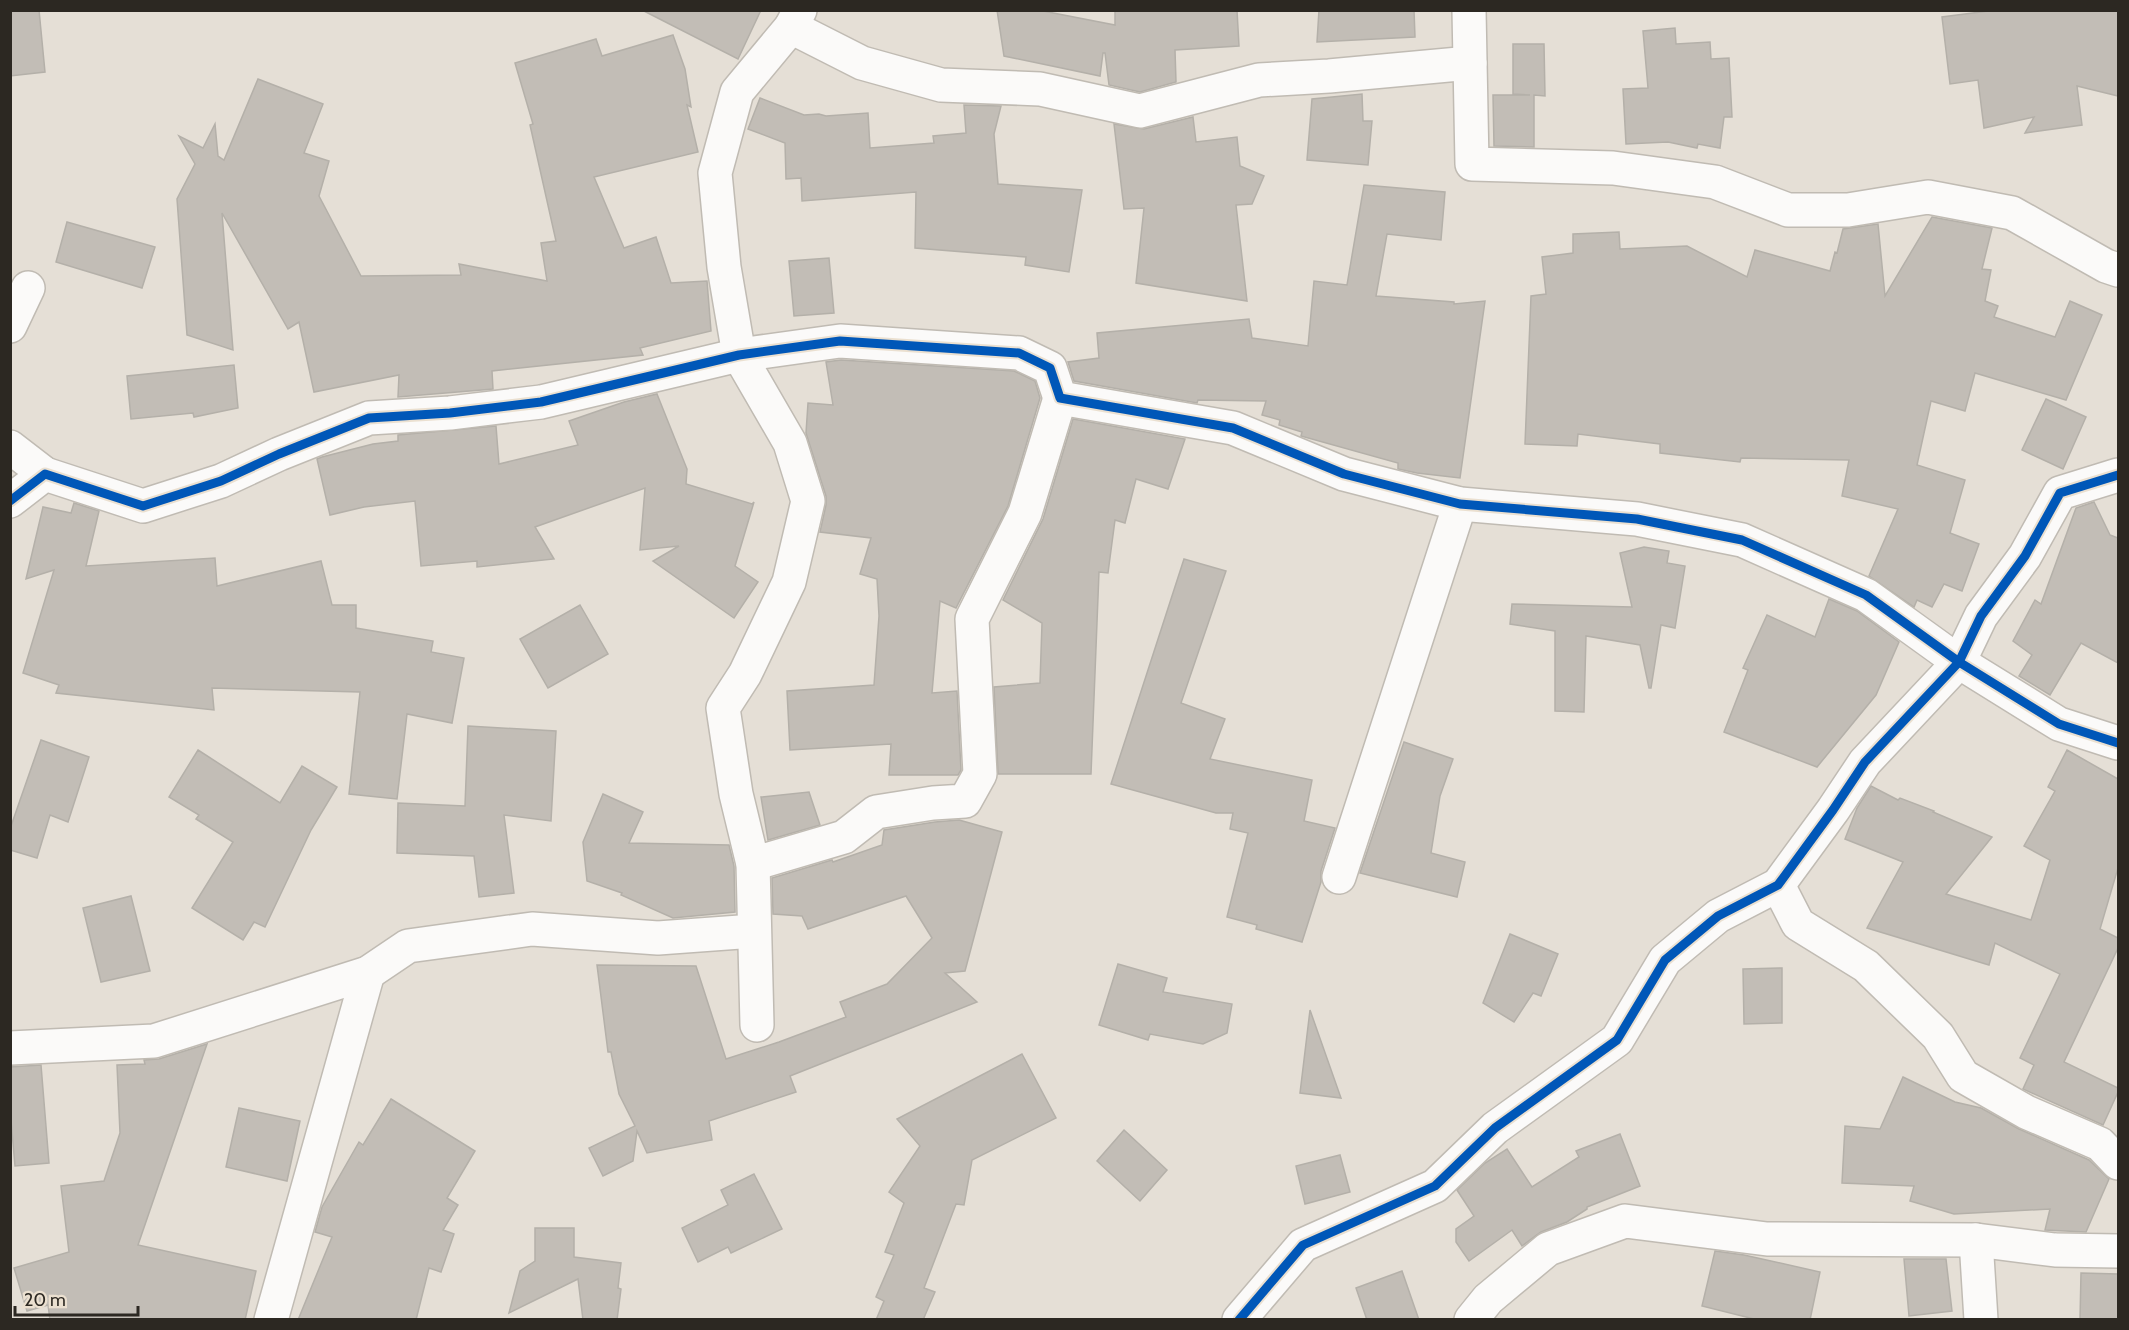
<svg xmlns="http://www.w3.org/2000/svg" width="2129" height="1330" viewBox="0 0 2129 1330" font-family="Cabin,sans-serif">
<rect width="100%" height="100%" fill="#e5dfd6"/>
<g fill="#c2bdb6" stroke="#b4b0a9" stroke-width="1.5">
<path d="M 10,10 L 39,10 L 45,72 L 10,76 Z"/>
<path d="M 642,10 L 761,10 L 738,59 Z"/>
<path d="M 997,10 L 1038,10 L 1115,25 L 1115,10 L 1237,10 L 1239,46 L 1175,50 L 1176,82 L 1140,92 L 1109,85 L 1105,53 L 1103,53 L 1100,76 L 1004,56 Z"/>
<path d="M 1319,10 L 1414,10 L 1415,37 L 1317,42 Z"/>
<path d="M 1996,10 L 2118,10 L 2118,96 L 2077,86 L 2082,125 L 2025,133 L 2034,117 L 1984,128 L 1978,80 L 1950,84 L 1942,17 Z"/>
<path d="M 1675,28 L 1676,44 L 1710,42 L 1711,59 L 1729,58 L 1732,117 L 1724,117 L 1720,148 L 1698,144 L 1697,148 L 1668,142 L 1626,144 L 1623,89 L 1648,88 L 1643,31 Z"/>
<path d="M 673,35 L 685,69 L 691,107 L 687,105 L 698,152 L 594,177 L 624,248 L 656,237 L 671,283 L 707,281 L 711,331 L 640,348 L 643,355 L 492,371 L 493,389 L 398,397 L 399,375 L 314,392 L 299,322 L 288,329 L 222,213 L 233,350 L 187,335 L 177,199 L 195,164 L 179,136 L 203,148 L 215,124 L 218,156 L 224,160 L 258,79 L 323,104 L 304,153 L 329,161 L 319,196 L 361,276 L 461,275 L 459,264 L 547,281 L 541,243 L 556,241 L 530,125 L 533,124 L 515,63 L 596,39 L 602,56 Z"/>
<path d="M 1513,44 L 1544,44 L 1545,96 L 1534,95 L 1534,147 L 1494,146 L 1493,95 L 1530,95 L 1513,94 Z"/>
<path d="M 1362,94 L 1363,121 L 1372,121 L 1368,165 L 1307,160 L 1312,99 Z"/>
<path d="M 760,98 L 804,115 L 819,114 L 826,116 L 868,113 L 870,148 L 934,143 L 933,136 L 966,133 L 964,105 L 1001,106 L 994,134 L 998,184 L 1082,190 L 1069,272 L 1025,265 L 1026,257 L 915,248 L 916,192 L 802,201 L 801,178 L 786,179 L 785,143 L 748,129 Z"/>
<path d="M 1193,117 L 1196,142 L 1237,137 L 1240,166 L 1264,176 L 1252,204 L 1236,205 L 1247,301 L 1136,283 L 1144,208 L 1124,209 L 1114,124 L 1144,129 Z"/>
<path d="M 1364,185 L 1445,192 L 1441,240 L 1387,234 L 1376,296 L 1454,302 L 1454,304 L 1485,301 L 1460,478 L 1417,473 L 1398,469 L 1398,463 L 1301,436 L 1302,432 L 1279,425 L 1280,420 L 1262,415 L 1266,401 L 1198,400 L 1197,403 L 1074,381 L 1068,362 L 1099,358 L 1097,333 L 1249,319 L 1252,338 L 1308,346 L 1314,281 L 1347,285 Z"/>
<path d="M 1932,217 L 1992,228 L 1982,269 L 1991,270 L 1985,301 L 1998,306 L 1994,317 L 2055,337 L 2070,301 L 2102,315 L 2066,400 L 1975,373 L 1965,411 L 1931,401 L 1917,465 L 1965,480 L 1950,533 L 1979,544 L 1962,591 L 1944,584 L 1932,607 L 1917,600 L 1914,607 L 1869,576 L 1898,509 L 1842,496 L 1849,460 L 1741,458 L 1740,462 L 1660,453 L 1660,444 L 1578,434 L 1577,446 L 1525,444 L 1531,296 L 1546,294 L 1542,257 L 1573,253 L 1573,234 L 1619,232 L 1620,249 L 1687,246 L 1747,277 L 1755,250 L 1830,271 L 1835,252 L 1837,253 L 1843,229 L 1878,224 L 1885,296 Z"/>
<path d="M 67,222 L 155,247 L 142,288 L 56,262 Z"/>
<path d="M 829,258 L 834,313 L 794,316 L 789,261 Z"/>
<path d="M 841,360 L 1014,371 L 1035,381 L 1040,398 L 1008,506 L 956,608 L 940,601 L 932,693 L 957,691 L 961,770 L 958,775 L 889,775 L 891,744 L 790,750 L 787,691 L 874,685 L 879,616 L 877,579 L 860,574 L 871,538 L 820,532 L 826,505 L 826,496 L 806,433 L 808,403 L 833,405 L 826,362 Z"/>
<path d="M 234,365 L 238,408 L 194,417 L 193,413 L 131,419 L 127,376 Z"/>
<path d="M 657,394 L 687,469 L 686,484 L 752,504 L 754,502 L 735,566 L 758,582 L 734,618 L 653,561 L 679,546 L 640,550 L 645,488 L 535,527 L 554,559 L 477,567 L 477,561 L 421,566 L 415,501 L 364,507 L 330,515 L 317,459 L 322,457 L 373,444 L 398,441 L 398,435 L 496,426 L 499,464 L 578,445 L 569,421 L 624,402 Z"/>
<path d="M 2046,399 L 2086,417 L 2063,469 L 2022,450 Z"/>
<path d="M 1073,419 L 1185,439 L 1168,489 L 1136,479 L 1125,523 L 1115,520 L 1108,573 L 1099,572 L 1091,774 L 998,774 L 994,687 L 1040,683 L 1042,623 L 1003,600 L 1043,519 Z"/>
<path d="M 2094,502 L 2110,535 L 2118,538 L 2118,663 L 2081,643 L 2050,695 L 2019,676 L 2032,655 L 2013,641 L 2035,600 L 2041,604 L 2076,508 Z"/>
<path d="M 74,503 L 99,511 L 86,566 L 215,558 L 217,586 L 321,561 L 332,605 L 356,605 L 356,628 L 433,641 L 431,652 L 464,658 L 452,723 L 407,714 L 397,799 L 349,794 L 360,692 L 212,688 L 214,710 L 56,693 L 59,685 L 23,673 L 54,570 L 26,579 L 43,507 L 71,513 Z"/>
<path d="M 1644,547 L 1669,551 L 1667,563 L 1685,566 L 1675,628 L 1661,625 L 1651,688 L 1649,688 L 1640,645 L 1586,636 L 1584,712 L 1555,711 L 1555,631 L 1510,624 L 1512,604 L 1632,607 L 1620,553 Z"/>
<path d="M 1184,559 L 1226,571 L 1181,703 L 1225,719 L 1210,759 L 1312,780 L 1304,821 L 1335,828 L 1321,871 L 1321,882 L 1302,942 L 1256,929 L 1257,925 L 1227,917 L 1248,833 L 1230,829 L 1233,813 L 1216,813 L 1111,784 Z"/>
<path d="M 1829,599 L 1857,611 L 1899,642 L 1876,695 L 1817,767 L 1724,732 L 1748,670 L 1743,668 L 1767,615 L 1815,637 Z"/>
<path d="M 580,605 L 608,654 L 548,688 L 520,639 Z"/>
<path d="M 468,726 L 556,731 L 551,821 L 504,815 L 514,893 L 479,897 L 474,856 L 397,853 L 398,803 L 465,806 Z"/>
<path d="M 41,740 L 89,757 L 68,822 L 50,815 L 37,858 L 10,850 L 10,829 Z"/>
<path d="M 1404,742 L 1453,759 L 1440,796 L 1431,853 L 1465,862 L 1457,897 L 1360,873 Z"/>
<path d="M 198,750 L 280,803 L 302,766 L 337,787 L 311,830 L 265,927 L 254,922 L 243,940 L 192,908 L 233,842 L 196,819 L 199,815 L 169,797 Z"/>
<path d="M 2067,750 L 2118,779 L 2118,868 L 2100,929 L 2118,938 L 2118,948 L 2064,1062 L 2118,1088 L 2118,1092 L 2103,1125 L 2023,1089 L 2034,1065 L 2020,1058 L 2060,974 L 1995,943 L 1989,965 L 1867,928 L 1903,862 L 1845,839 L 1857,808 L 1871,786 L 1898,800 L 1900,798 L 1934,811 L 1933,812 L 1992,837 L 1946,894 L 2031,920 L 2050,860 L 2024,846 L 2055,791 L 2048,787 Z"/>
<path d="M 809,792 L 820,825 L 768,840 L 761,797 Z"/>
<path d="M 603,794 L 643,812 L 629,843 L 729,845 L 734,866 L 735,912 L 673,918 L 621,895 L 622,893 L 587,881 L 583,842 Z"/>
<path d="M 959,820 L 1002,832 L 965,971 L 945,973 L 977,1002 L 790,1076 L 796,1092 L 709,1121 L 712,1140 L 647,1153 L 637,1131 L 633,1161 L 603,1176 L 589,1148 L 635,1126 L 619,1094 L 611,1052 L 608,1052 L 597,965 L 696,966 L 726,1059 L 779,1042 L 846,1017 L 840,1002 L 887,984 L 932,938 L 906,896 L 808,929 L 802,916 L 773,914 L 772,878 L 832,860 L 833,862 L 882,845 L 884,830 L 935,822 Z"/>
<path d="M 131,896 L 150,971 L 101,982 L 83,908 Z"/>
<path d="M 1510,934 L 1558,954 L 1541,996 L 1533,993 L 1514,1022 L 1483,1003 Z"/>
<path d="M 1118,964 L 1167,978 L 1163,992 L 1232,1004 L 1227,1033 L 1203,1044 L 1150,1034 L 1148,1040 L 1099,1025 Z"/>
<path d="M 1782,968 L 1782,1023 L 1744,1024 L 1743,969 Z"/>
<path d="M 1310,1010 L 1341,1098 L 1300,1093 Z"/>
<path d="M 207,1044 L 138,1245 L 256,1271 L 245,1320 L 50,1320 L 48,1305 L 27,1311 L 14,1268 L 69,1252 L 61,1186 L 104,1181 L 120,1133 L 117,1065 L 145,1064 L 144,1060 L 159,1059 Z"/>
<path d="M 1022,1054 L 1056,1118 L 972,1160 L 964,1205 L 956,1204 L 924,1288 L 935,1292 L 923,1320 L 876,1320 L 884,1301 L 876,1297 L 894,1255 L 885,1252 L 904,1203 L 889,1192 L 920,1146 L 897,1119 Z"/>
<path d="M 41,1065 L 49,1163 L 15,1166 L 10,1109 L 10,1067 Z"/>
<path d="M 1903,1077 L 1955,1102 L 1981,1108 L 2019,1129 L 2089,1160 L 2109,1179 L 2086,1232 L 2045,1230 L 2050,1209 L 1954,1214 L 1910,1201 L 1914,1186 L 1842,1183 L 1845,1126 L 1880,1129 Z"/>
<path d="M 391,1099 L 475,1151 L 447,1198 L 458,1205 L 443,1230 L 454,1234 L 441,1272 L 429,1268 L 416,1320 L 298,1320 L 332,1237 L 315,1232 L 322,1207 L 359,1142 L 363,1145 Z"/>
<path d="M 239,1108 L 300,1121 L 287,1181 L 226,1167 Z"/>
<path d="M 1124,1130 L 1167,1170 L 1140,1201 L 1097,1161 Z"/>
<path d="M 1620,1134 L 1640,1186 L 1587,1207 L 1587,1209 L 1567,1222 L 1541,1232 L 1522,1246 L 1512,1230 L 1469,1261 L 1456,1242 L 1456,1229 L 1474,1216 L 1457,1190 L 1485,1163 L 1507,1149 L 1532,1187 L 1579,1157 L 1576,1151 Z"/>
<path d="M 1340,1155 L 1350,1192 L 1305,1204 L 1296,1166 Z"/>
<path d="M 754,1174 L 782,1229 L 731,1253 L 728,1247 L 698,1262 L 682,1228 L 728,1205 L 721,1190 Z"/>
<path d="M 535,1228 L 574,1228 L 574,1257 L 621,1263 L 618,1288 L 621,1289 L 617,1320 L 583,1320 L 578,1279 L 509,1313 L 520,1271 L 535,1261 Z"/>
<path d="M 1715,1251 L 1744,1255 L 1820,1272 L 1810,1320 L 1758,1320 L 1702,1306 Z"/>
<path d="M 1904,1259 L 1946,1259 L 1952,1311 L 1909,1316 Z"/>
<path d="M 1402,1271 L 1419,1320 L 1367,1320 L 1356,1288 Z"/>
<path d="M 2081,1273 L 2118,1274 L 2118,1320 L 2080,1320 Z"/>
</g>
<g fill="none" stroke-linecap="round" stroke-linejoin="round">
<g stroke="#c0bbb3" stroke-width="36">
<g id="minor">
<path d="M 1469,10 L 1472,164 L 1613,168 L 1715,182 L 1788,210 L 1848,210 L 1928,197 L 2012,213 L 2106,266 L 2118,270"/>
<path d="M 791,27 L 862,63 L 941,85 L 1040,89 L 1140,111 L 1259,80 L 1329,76 L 1470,63"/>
<path d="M 10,326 L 28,288"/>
<path d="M 10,447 L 45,474"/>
<path d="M 10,501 L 45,474 L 143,506 L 221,481 L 279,454 L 369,418 L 450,413 L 541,402 L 739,355 L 840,341 L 1019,353 L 1050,368 L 1060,398 L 1233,428 L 1344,474 L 1460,504 L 1637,519 L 1742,540 L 1866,595 L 1959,662 L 2059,724 L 2118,743"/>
<path d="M 753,864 L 844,837 L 876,812 L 933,803 L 965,801 L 980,774 L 972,619 L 1025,513 L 1060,398"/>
<path d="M 1339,877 L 1460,504"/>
<path d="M 1778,885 L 1798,924 L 1866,966 L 1938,1036 L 1963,1076 L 2026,1112 L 2100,1144 L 2118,1163"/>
<path d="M 757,1025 L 753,864 L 736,794 L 723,708 L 745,674 L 789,582 L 808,501 L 790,443 L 739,355 L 724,267 L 715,173 L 737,92 L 791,27 L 800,10"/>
<path d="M 10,1048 L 154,1041 L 368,973 L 408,946 L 532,929 L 658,938 L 754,931"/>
<path d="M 1976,1240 L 1981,1320"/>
<path d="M 271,1320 L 368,973"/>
<path d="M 1239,1320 L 1303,1245 L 1435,1186 L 1495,1128 L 1617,1040 L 1665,960 L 1718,916 L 1778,885 L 1833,810 L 1865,762 L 1959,662 L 1981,616 L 2025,556 L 2060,493 L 2118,475"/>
<path d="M 1471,1320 L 1488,1299 L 1548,1249 L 1625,1221 L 1767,1239 L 1976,1240 L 2055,1250 L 2118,1251"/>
</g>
</g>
<use href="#minor" stroke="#fbfaf9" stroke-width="33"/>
<g stroke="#ebe0d0" stroke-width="13">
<g id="cycleway">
<path d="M 10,501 L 45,474 L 143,506 L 221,481 L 279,454 L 369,418 L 450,413 L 541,402 L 739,355 L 840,341 L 1019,353 L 1050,368 L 1060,398 L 1233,428 L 1344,474 L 1460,504 L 1637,519 L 1742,540 L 1866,595 L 1959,662 L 2059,724 L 2118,743"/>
<path d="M 1239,1320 L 1303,1245 L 1435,1186 L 1495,1128 L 1617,1040 L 1665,960 L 1718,916 L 1778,885 L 1833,810 L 1865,762 L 1959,662 L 1981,616 L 2025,556 L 2060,493 L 2118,475"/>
</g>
</g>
<use href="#cycleway" stroke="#0057b8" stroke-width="9"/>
</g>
<rect width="2129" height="1330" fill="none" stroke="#2c2822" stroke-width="24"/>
<path d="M15 1306v9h123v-9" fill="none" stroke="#2c2822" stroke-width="3"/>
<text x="24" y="1306" font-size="18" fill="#2c2822" stroke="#ebe0d0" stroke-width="4.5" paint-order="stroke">20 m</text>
</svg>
